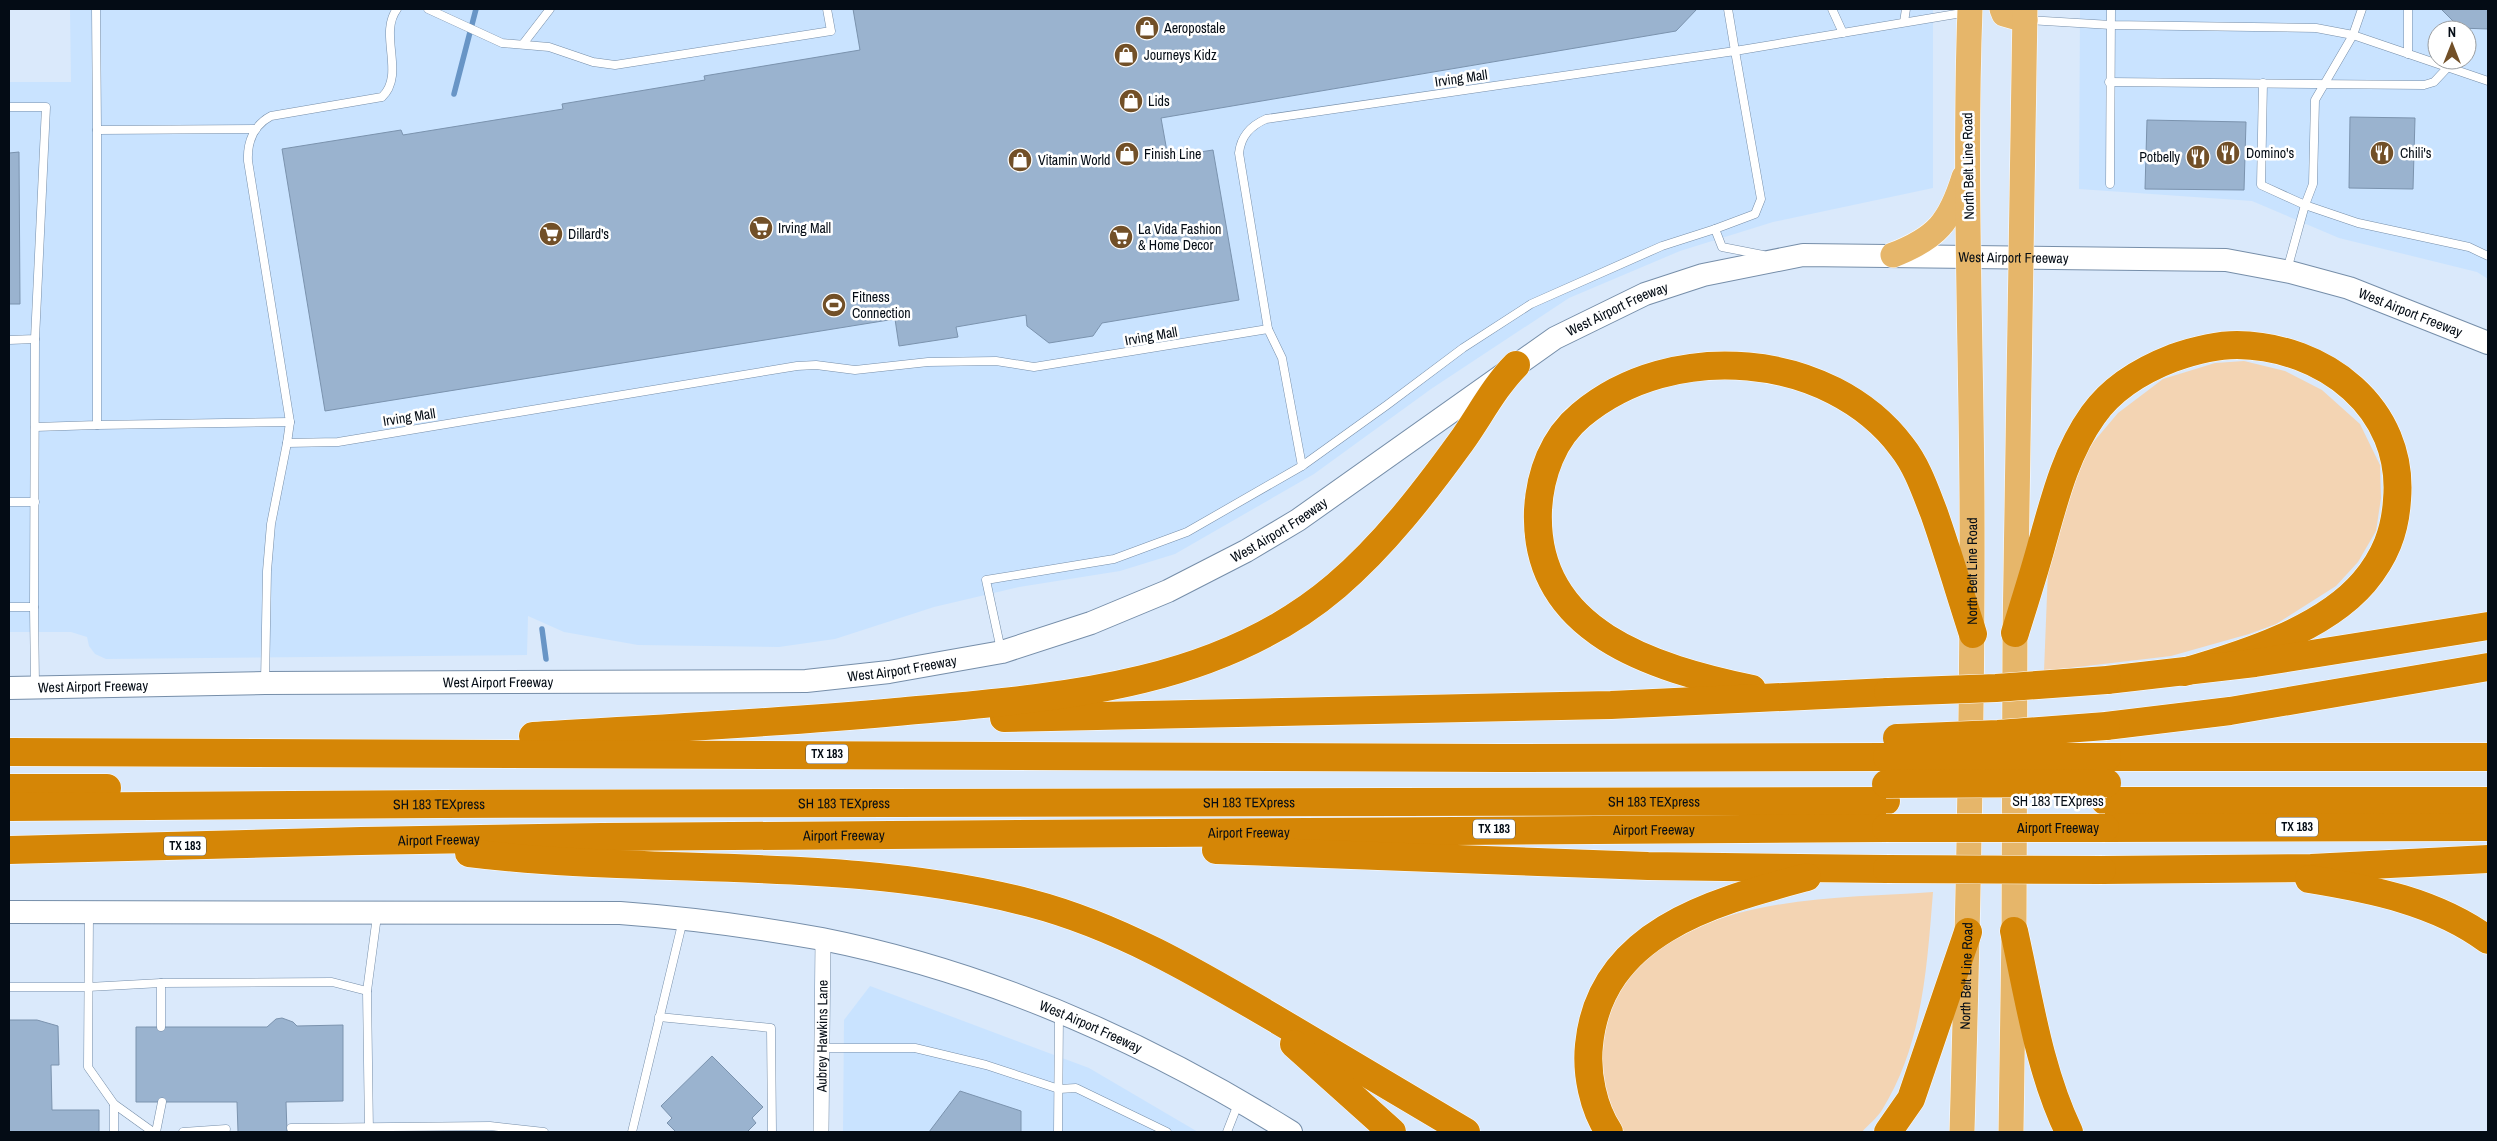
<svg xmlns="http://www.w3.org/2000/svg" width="2497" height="1141" viewBox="0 0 2497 1141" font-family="'Archivo Narrow',sans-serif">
<rect width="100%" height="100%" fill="#dae9fb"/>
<g fill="#c9e3ff" fill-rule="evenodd">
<path d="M 70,9 L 1933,9 L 1933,188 L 1773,222 L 1680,251 L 1569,298 L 1431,389 L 1314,474 L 1175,554 L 1120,571 L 1019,587 L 934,607 L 835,639 L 779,647 L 638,645 L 564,632 L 528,616 L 527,655 L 106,659 L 95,654 L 89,646 L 87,637 L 71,632 L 9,632 L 9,82 L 71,82 Z"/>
<path d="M 2080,9 L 2488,9 L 2488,279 L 2477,272 L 2339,238 L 2252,201 L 2079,189 ZM 2437,30 L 2467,30 L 2467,60 L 2437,60 Z"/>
<path d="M 870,986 L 1089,1068 L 1198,1132 L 843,1132 L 844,1020 Z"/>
</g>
<g fill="#f3d4b3">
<path d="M 2244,361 L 2285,371 L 2322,390 L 2360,424 L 2380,465 L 2381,498 L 2376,531 L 2358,562 L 2336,586 L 2276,624 L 2249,634 L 2171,656 L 2044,671 L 2048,570 L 2059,509 L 2085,452 L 2118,413 L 2163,379 L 2215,363 Z"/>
<path d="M 1933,892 C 1927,966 1923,1044 1882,1110 C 1877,1118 1868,1125 1862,1132 L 1624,1132 C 1608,1112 1601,1076 1600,1050 C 1598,1025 1611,1000 1626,981 C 1696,894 1832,899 1933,892 Z"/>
</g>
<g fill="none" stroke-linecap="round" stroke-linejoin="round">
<g stroke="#6895c6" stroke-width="5.5">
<path d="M 454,94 L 476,9"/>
<path d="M 542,629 L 546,659"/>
</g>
</g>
<g fill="#9ab3cf" stroke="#7b93ae">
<path d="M 853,9 L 1697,9 L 1676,31 L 1161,118 L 1168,157 L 1213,150 L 1239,300 L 1102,323 L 1093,336 L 1049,343 L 1027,326 L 1026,315 L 956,327 L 958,337 L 899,346 L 895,319 L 325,411 L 282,149 L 401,130 L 403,135 L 563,109 L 562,104 L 705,80 L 704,76 L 860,50 Z"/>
<path d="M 2441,9 L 2488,9 L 2488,29 L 2460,28 Z"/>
<path d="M 2350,117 L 2415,118 L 2413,189 L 2349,188 Z"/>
<path d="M 2147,120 L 2246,122 L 2244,190 L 2145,189 Z"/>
<path d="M 19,152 L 20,304 L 9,304 L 9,153 Z"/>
<path d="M 282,1018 L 293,1022 L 297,1026 L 343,1025 L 343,1101 L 286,1102 L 287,1132 L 238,1132 L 237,1102 L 136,1102 L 136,1027 L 267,1027 L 276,1019 Z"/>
<path d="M 9,1020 L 37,1020 L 58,1026 L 59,1065 L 51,1065 L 52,1110 L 99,1110 L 99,1132 L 9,1132 Z"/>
<path d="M 712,1056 L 763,1107 L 752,1118 L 756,1123 L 747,1132 L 676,1132 L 667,1123 L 672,1118 L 661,1106 Z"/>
<path d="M 960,1091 L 1021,1111 L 1021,1132 L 929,1132 Z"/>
</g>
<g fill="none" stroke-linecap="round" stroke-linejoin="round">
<g stroke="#768ea9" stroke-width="9">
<g id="service">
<path d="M 96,9 L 97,130 L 256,129"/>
<path d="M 397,9 C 378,34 406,74 382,97 L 271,116 C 254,125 247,142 248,161 L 290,422 L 287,443 L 338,442 L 797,366 L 816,365 L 855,370 L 928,362 L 996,361 L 1034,367 L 1268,329 L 1239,153 C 1241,136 1250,126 1266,119 L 1735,51 L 1761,199 L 1755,214 L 1715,229 L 1722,247 L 1763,255"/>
<path d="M 428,9 L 502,43 L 549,47 L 593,62 L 615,65 L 831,31 L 827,9"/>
<path d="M 1728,9 L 1735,51 L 1968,12"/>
<path d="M 1832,9 L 1843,33"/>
<path d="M 2029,20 L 2111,25 L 2316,28 L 2353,35 L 2488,81"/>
<path d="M 1904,22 L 1906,9"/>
<path d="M 523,44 L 550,9"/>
<path d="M 2408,54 L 2408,9"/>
<path d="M 2109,82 L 2424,85 L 2434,82 L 2448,67"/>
<path d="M 2263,83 L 2261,185 L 2305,205 L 2313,184 L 2315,100 L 2353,35 L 2362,9"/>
<path d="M 9,107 L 46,107 L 35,339 L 9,340"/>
<path d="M 2110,184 L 2111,9"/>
<path d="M 2287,270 L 2305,205 L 2358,223 L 2469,247 L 2488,256"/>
<path d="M 1268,329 L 1282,358 L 1302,466"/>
<path d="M 97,425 L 290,422"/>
<path d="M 35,427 L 97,425 L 97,130"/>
<path d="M 9,502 L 35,502"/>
<path d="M 9,607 L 34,607 L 35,339"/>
<path d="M 34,607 L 35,685"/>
<path d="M 1001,650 L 986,580 L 1114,559 L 1187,532 L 1302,466 L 1387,405 L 1463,348 L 1531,304 L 1662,246 L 1715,229"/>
<path d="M 265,682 L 267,571 L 271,524 L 287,443"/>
<path d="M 89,915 L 88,1067 L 114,1104"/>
<path d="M 161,983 L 161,1027"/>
<path d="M 9,987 L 88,987 L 161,983 L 332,982 L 367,991"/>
<path d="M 659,1017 L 771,1028 L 772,1132"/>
<path d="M 822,1048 L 915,1048 L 986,1065 L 1059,1089 L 1076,1088 L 1167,1132"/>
<path d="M 291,1128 L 490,1126 L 544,1132"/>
<path d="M 114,1132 L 114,1104 L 153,1132"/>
<path d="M 156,1132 L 162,1102"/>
<path d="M 183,1132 L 226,1129"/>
<path d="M 369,1132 L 367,991 L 377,916"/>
<path d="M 632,1132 L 683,920"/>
<path d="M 1058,1132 L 1059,1014"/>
<path d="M 1227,1132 L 1238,1104"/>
</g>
</g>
<g stroke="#768ea9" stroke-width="16">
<g id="minor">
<path id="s1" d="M 821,1132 L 823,940"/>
</g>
</g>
<g stroke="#768ea9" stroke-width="24">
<g id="secondary">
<path id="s2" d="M 9,688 L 265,683 L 806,681 L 889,672 L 1002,652 L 1091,623 L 1168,591 L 1246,551 L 1298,520 L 1555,338 L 1645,294 L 1703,275 L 1803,255 L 2226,260 L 2290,272 L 2349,288 L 2488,343"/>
<path id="s3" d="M 9,912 L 620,913 C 688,918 756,927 822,939 C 988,972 1148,1043 1291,1132"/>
</g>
</g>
<g stroke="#fff" stroke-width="26">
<g id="primary">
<path d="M 2002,9 L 2004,14 L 2025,20"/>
<path d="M 1893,255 C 1937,238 1950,222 1964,177"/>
<path id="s4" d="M 1962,1132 C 1968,921 1973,711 1972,500 C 1971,336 1964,172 1970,9"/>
<path d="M 2011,1132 L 2014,931 L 2015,633 L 2025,9"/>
</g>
</g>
<g stroke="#fff" stroke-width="29">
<g id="motorway">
<path d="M 2015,633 C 2024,604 2033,576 2041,547 C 2054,501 2065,454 2093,415 C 2112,388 2142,370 2173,358 C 2193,351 2215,345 2237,345 C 2324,346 2405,408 2397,500 C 2395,532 2385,557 2364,582 C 2323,630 2242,655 2184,672"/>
<path d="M 2107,680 L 2255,663 L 2488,626"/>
<path d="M 1752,689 C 1654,668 1533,633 1538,510 C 1540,474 1553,438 1581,415 C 1671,339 1830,351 1902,447 C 1917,466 1925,490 1934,513 C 1948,553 1960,594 1973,634"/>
<path d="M 1004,718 L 1611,705 L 1888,692"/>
<path d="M 2106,726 L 2230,711 L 2488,667"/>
<path d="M 533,736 C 654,729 775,723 896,712 C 1048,698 1214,690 1336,586 C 1384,545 1424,493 1461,442 C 1479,417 1494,387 1516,365"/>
<path d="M 9,752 L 1499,758 L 1887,757"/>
<path d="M 2107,757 L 2488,757"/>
<path d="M 9,788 L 107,788"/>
<path d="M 2105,801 L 2488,801"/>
<path id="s5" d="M 9,807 L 442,804 L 1886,801"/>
<path d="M 2105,828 L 2488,827"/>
<path id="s6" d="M 9,850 L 361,841 L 602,837 L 1886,828"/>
<path d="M 1216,850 L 1648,866 L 1887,869"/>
<path d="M 469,853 C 655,876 847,855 1030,903 C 1118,926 1196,972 1274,1018 C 1338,1056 1402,1094 1466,1132"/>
<path d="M 2102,870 L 2311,868 L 2488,859"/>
<path d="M 2309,879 C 2371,889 2437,902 2488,940"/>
<path d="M 2014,931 C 2029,998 2039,1070 2069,1132"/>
<path d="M 1294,1044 L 1392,1132"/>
<path d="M 1609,1132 C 1593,1108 1586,1073 1589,1045 C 1600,931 1714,902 1807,877"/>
<path d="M 1888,1132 L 1911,1099 L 1968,932"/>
</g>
</g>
<use href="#service" stroke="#fff" stroke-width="8"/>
<use href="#minor" stroke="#fff" stroke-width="15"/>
<use href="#secondary" stroke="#fff" stroke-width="22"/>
<use href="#primary" stroke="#e6b66a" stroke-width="25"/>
<use href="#motorway" stroke="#d58606" stroke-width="28"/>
<g stroke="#fff" stroke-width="29" stroke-linecap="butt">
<g id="motorway-bridge">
<path d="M 1888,692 L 1996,688 L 2107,680"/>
<path d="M 1897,738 L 1998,734 L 2106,726"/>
<path d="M 1887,757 L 2107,757"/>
<path d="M 1886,784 L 2107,783"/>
<path id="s7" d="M 1886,828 L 2105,828"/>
<path d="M 1887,869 L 2102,870"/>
</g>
</g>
<use href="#motorway-bridge" stroke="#d58606" stroke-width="28"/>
</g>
<defs>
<g id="shop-disc" transform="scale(1.25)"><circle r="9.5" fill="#725028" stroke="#fff"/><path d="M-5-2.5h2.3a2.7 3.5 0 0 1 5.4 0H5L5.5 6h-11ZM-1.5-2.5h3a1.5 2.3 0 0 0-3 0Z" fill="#fff"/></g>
<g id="restaurant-disc" transform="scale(1.25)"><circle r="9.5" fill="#725028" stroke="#fff"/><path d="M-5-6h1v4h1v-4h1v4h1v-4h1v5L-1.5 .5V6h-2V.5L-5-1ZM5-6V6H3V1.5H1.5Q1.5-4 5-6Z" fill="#fff"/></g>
<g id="supermarket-disc" transform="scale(1.25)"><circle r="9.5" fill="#725028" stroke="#fff"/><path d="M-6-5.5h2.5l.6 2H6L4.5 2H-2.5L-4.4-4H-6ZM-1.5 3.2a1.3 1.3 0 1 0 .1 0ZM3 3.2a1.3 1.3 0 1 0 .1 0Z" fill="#fff"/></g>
<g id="stadium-disc" transform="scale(1.25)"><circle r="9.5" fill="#725028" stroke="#fff"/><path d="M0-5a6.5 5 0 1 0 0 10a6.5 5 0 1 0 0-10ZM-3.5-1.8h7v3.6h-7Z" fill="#fff"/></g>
</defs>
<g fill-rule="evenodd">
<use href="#shop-disc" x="1147" y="28"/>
<use href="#shop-disc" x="1126" y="55"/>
<use href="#shop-disc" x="1131" y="101"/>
<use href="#restaurant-disc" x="2228" y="153"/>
<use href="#restaurant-disc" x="2382" y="153"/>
<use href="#shop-disc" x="1127" y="154"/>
<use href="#restaurant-disc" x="2198" y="157"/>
<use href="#shop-disc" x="1020" y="160"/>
<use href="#supermarket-disc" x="761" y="228"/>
<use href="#supermarket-disc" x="551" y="234"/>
<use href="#supermarket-disc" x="1121" y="237"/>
<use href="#stadium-disc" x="834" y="305"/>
</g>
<g text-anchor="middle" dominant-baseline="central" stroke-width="5" stroke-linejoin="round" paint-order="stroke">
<g fill="#fff" stroke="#4f555b" stroke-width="1">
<rect x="806" y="744.5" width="42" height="19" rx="4"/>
<rect x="2276" y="817.5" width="42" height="19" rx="4"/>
<rect x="1473" y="819.5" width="42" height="19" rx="4"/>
<rect x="164" y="836.5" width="42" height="19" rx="4"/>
</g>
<g font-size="12" font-weight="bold" fill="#040c15">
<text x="827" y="754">TX 183</text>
<text x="2297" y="827">TX 183</text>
<text x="1494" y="829">TX 183</text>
<text x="185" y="846">TX 183</text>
</g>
<g font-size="14" fill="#040c15" stroke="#fff" text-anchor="start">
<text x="1164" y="28">Aeropostale</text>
<text x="1144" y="55">Journeys Kidz</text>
<text x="1148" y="101">Lids</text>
<text x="2246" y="153">Domino's</text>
<text x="2400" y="153">Chili's</text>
<text x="1144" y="154">Finish Line</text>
<text x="2180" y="157" text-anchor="end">Potbelly</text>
<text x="1038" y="160">Vitamin World</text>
<text x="778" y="228">Irving Mall</text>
<text x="1138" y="229">La Vida Fashion<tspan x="1138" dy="16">&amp; Home Decor</tspan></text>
<text x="568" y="234">Dillard's</text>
<text x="852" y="297">Fitness<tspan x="852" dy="16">Connection</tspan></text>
</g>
<g font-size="14" fill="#040c15" stroke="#fff">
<text transform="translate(1461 78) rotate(-8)">Irving Mall</text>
<text transform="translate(1968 166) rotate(-91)">North Belt Line Road</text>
<text stroke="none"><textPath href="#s2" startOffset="2109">West Airport Freeway</textPath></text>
<text stroke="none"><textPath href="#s2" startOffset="1704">West Airport Freeway</textPath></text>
<text stroke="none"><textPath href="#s2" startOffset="2514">West Airport Freeway</textPath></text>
<text transform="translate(1151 336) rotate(-10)">Irving Mall</text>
<text transform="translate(409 417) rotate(-9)">Irving Mall</text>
<text stroke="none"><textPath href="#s2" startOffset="1299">West Airport Freeway</textPath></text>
<text stroke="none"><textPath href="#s4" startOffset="561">North Belt Line Road</textPath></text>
<text stroke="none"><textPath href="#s2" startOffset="894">West Airport Freeway</textPath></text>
<text stroke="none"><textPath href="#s2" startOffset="489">West Airport Freeway</textPath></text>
<text stroke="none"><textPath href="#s2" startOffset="84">West Airport Freeway</textPath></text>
<text stroke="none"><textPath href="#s5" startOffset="1645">SH 183 TEXpress</textPath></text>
<text x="2058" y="801">SH 183 TEXpress</text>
<text stroke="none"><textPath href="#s5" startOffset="1240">SH 183 TEXpress</textPath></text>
<text stroke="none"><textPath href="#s5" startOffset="835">SH 183 TEXpress</textPath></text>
<text stroke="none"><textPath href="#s5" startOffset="430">SH 183 TEXpress</textPath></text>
<text stroke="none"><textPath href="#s6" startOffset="1645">Airport Freeway</textPath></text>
<text stroke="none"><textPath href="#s7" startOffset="172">Airport Freeway</textPath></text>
<text stroke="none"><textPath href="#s6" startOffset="1240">Airport Freeway</textPath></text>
<text stroke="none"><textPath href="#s6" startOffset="835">Airport Freeway</textPath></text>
<text stroke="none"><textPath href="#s6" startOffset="430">Airport Freeway</textPath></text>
<text stroke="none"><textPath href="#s4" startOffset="156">North Belt Line Road</textPath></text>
<text stroke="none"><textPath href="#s3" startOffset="1098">West Airport Freeway</textPath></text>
<text stroke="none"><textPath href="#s1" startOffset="96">Aubrey Hawkins Lane</textPath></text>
</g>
</g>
<rect width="2497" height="1141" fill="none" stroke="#040c15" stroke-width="20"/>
<g transform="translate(2452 45)"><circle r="24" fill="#ffffff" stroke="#9b9ea1"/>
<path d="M0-4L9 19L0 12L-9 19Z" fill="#725028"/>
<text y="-8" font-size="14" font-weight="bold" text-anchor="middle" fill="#040c15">N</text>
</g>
</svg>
